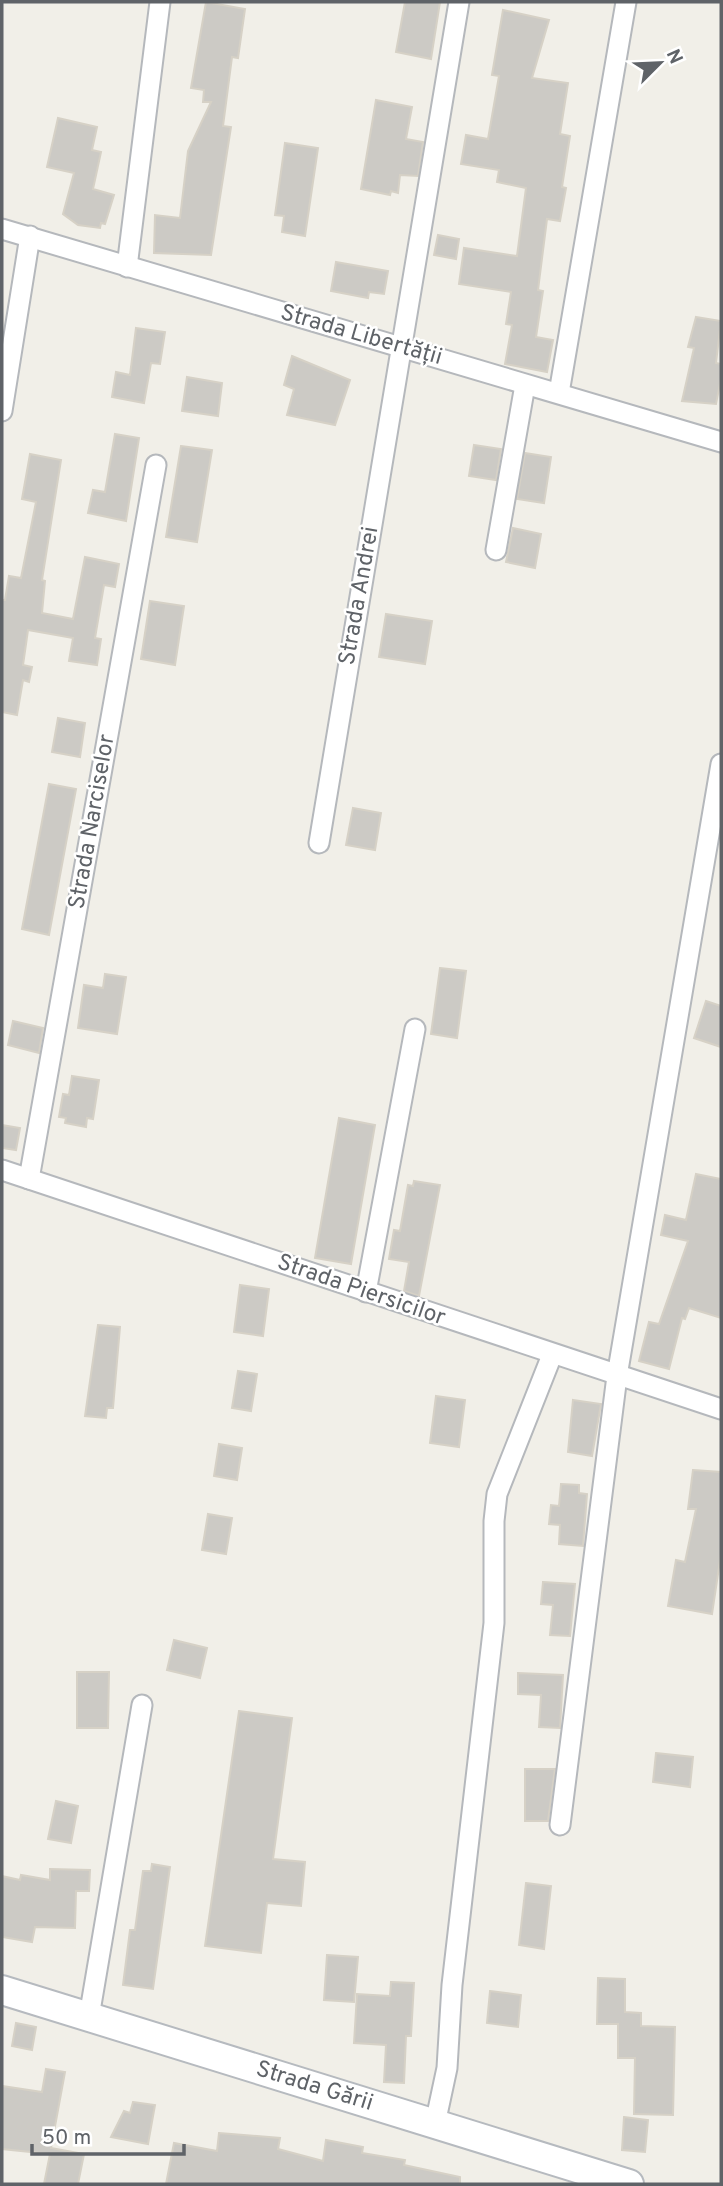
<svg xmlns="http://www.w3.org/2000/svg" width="723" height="2186" viewBox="0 0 723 2186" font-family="Overpass,sans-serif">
<rect width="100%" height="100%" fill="#f1efe8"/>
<g fill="#cccac5" stroke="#d6d1c6" stroke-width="2">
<path d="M 206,2 L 245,9 L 238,58 L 232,57 L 223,126 L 231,127 L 211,255 L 154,253 L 155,215 L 180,218 L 188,151 L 211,102 L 203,102 L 204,90 L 191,88 Z"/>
<path d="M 405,2 L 440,2 L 431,59 L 396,52 Z"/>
<path d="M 503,10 L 549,20 L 532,78 L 568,83 L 560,134 L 570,136 L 562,187 L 566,188 L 560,221 L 547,219 L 538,290 L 543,291 L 536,337 L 553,340 L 547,372 L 505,364 L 512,325 L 506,324 L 511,292 L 459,284 L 464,248 L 517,256 L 526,188 L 497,182 L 499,170 L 461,164 L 466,135 L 488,139 L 499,76 L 492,75 Z"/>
<path d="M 376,100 L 412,107 L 406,139 L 423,142 L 418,176 L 400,175 L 398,193 L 391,191 L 390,195 L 361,189 Z"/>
<path d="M 58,118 L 97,127 L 92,150 L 101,152 L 93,189 L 114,195 L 105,224 L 101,223 L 100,228 L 78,225 L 63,214 L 74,173 L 47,167 Z"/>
<path d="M 285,143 L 318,148 L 305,236 L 282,232 L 284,216 L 275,215 Z"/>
<path d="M 438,235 L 459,239 L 456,259 L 434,255 Z"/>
<path d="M 336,262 L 388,271 L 384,294 L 369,292 L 368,298 L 331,291 Z"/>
<path d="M 696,317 L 721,321 L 716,363 L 721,364 L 721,379 L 716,404 L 682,401 L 694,348 L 688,347 Z"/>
<path d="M 136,328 L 165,332 L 160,364 L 151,363 L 144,403 L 112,397 L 116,372 L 130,375 Z"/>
<path d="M 292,356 L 350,380 L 335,425 L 287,415 L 294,389 L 284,385 Z"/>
<path d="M 187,377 L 222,383 L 218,416 L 182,411 Z"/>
<path d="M 115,434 L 139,438 L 126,521 L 88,513 L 93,490 L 105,492 Z"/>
<path d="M 474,445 L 501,449 L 496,480 L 469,476 Z"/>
<path d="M 181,446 L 212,450 L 197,542 L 166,537 Z"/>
<path d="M 525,453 L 551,457 L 544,503 L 517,499 Z"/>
<path d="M 30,454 L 61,460 L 42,580 L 45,581 L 42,613 L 73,619 L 85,557 L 119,564 L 115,587 L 104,585 L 95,638 L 101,639 L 97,665 L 69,661 L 73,638 L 28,630 L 23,665 L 32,667 L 29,682 L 23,680 L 17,715 L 2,712 L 2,600 L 5,600 L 9,576 L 21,578 L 36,502 L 22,499 Z"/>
<path d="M 513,528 L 541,534 L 535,568 L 506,562 Z"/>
<path d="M 150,601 L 184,606 L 175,665 L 141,659 Z"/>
<path d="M 386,614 L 432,621 L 425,664 L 379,657 Z"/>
<path d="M 58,718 L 85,723 L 80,757 L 52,752 Z"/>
<path d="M 49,784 L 76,789 L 49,935 L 22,929 Z"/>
<path d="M 353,808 L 381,813 L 375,850 L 346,845 Z"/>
<path d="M 440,968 L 466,971 L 457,1038 L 431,1034 Z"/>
<path d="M 105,974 L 126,977 L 117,1034 L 78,1028 L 84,985 L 103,988 Z"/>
<path d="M 706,1001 L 721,1006 L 721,1047 L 694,1038 Z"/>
<path d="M 13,1021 L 43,1028 L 39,1053 L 8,1045 Z"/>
<path d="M 72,1076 L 99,1080 L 93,1119 L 87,1118 L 86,1127 L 65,1123 L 66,1118 L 59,1117 L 63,1094 L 69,1095 Z"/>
<path d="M 339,1118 L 375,1125 L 351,1264 L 315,1258 Z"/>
<path d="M 2,1125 L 20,1128 L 16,1150 L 2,1148 Z"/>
<path d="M 696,1174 L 721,1179 L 721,1318 L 689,1308 L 685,1319 L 682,1318 L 669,1369 L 639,1361 L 649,1322 L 659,1324 L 688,1241 L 661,1235 L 665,1215 L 686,1220 Z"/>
<path d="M 414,1181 L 440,1185 L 419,1296 L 404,1291 L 409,1262 L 389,1259 L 394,1230 L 400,1231 L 408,1185 L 413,1186 Z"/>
<path d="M 240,1285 L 269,1289 L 263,1336 L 234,1332 Z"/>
<path d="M 98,1325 L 120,1327 L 113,1408 L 107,1408 L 106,1418 L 85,1416 Z"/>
<path d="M 238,1371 L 257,1374 L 251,1411 L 232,1408 Z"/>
<path d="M 436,1396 L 465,1400 L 459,1447 L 430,1443 Z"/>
<path d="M 573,1400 L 601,1404 L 592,1456 L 568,1452 Z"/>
<path d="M 219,1444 L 242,1448 L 237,1480 L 214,1476 Z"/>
<path d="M 693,1470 L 721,1472 L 721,1554 L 712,1614 L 668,1606 L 676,1560 L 685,1562 L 696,1509 L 688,1509 Z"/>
<path d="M 561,1484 L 579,1485 L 579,1493 L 587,1494 L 583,1546 L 559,1544 L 560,1525 L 549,1524 L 551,1505 L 559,1506 Z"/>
<path d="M 208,1514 L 232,1518 L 226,1554 L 202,1550 Z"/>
<path d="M 543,1582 L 575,1584 L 570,1636 L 550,1635 L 553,1605 L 541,1604 Z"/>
<path d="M 174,1640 L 207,1648 L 200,1678 L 167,1670 Z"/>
<path d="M 77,1672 L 109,1672 L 108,1728 L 77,1728 Z"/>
<path d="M 518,1673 L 563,1675 L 560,1728 L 539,1727 L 541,1695 L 518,1694 Z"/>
<path d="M 239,1711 L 292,1718 L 273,1859 L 305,1862 L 301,1906 L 267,1903 L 261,1953 L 205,1946 Z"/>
<path d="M 656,1753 L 693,1757 L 690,1787 L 653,1782 Z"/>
<path d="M 525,1769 L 555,1769 L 548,1821 L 525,1821 Z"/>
<path d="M 56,1801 L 78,1806 L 71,1843 L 48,1839 Z"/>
<path d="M 152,1864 L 170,1867 L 153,1989 L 123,1985 L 130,1930 L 135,1930 L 143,1871 L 151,1871 Z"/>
<path d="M 50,1869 L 90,1870 L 89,1891 L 76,1891 L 75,1928 L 35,1927 L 32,1942 L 2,1937 L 2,1876 L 20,1880 L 21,1875 L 50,1880 Z"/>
<path d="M 526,1883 L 551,1886 L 544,1949 L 519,1945 Z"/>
<path d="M 327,1955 L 358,1957 L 354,2002 L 324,2000 Z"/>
<path d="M 598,1978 L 625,1979 L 625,2012 L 641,2013 L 641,2026 L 675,2027 L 673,2115 L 634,2114 L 635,2058 L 618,2058 L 618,2024 L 597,2024 Z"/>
<path d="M 391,1982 L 414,1983 L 411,2036 L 406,2036 L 404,2083 L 384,2082 L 386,2045 L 354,2043 L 357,1994 L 390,1996 Z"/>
<path d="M 490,1991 L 521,1995 L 518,2027 L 487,2023 Z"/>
<path d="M 16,2023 L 36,2027 L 32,2050 L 12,2046 Z"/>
<path d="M 46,2069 L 65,2072 L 51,2148 L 84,2154 L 78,2184 L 44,2184 L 50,2154 L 2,2149 L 2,2086 L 42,2092 Z"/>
<path d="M 133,2102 L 155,2105 L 148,2144 L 111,2137 L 124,2111 L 130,2113 Z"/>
<path d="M 624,2117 L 648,2120 L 645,2152 L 622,2150 Z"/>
<path d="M 219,2133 L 280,2138 L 278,2149 L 323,2161 L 326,2140 L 363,2147 L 362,2153 L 405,2160 L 404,2165 L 460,2177 L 460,2184 L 166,2184 L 174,2143 L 217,2151 Z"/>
</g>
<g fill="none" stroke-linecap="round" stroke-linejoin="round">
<g stroke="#b5b8bc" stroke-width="23">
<g id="minor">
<path d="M 2,229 L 721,442"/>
<path d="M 127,267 L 160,2"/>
<path d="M 559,393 L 626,2"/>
<path d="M 2,411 L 30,236"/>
<path d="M 496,550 L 525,385"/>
<path d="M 319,843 L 459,2"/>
<path d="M 2,1170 L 721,1409"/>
<path d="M 29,1179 L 156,465"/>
<path d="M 366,1292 L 415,1029"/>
<path d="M 560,1825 L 617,1376 L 721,764"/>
<path d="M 89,2017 L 142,1705"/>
<path d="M 435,2124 L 447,2068 L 452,1985 L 494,1623 L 494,1521 L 497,1494 L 552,1355"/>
</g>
</g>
<g stroke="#b6babf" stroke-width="32">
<g id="secondary">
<path id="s1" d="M 2,1990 L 629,2184"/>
</g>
</g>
<use href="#minor" stroke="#fff" stroke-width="19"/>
<use href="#secondary" stroke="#fff" stroke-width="28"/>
</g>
<g text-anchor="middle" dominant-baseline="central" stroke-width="5" stroke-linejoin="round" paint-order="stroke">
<g font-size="23" fill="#5f6368" stroke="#fff">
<text transform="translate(361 336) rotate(16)">Strada Libertății</text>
<text transform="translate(360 596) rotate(-80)">Strada Andrei</text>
<text transform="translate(93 822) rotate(-80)">Strada Narciselor</text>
<text transform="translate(361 1291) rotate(19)">Strada Piersicilor</text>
<text stroke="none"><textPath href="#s1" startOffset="327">Strada Gării</textPath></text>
</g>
</g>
<rect width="723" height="2186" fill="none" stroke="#5f6368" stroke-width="7"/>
<g transform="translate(660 63) rotate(66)" stroke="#ffffff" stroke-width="5" paint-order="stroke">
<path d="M0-5L12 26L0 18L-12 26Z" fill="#5f6368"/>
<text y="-10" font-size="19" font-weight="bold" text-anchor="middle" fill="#5f6368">N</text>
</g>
<path d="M32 2144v10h152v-10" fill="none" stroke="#5f6368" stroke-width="3.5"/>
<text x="42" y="2144" font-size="21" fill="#5f6368" stroke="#ffffff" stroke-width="5" paint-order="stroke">50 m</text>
</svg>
